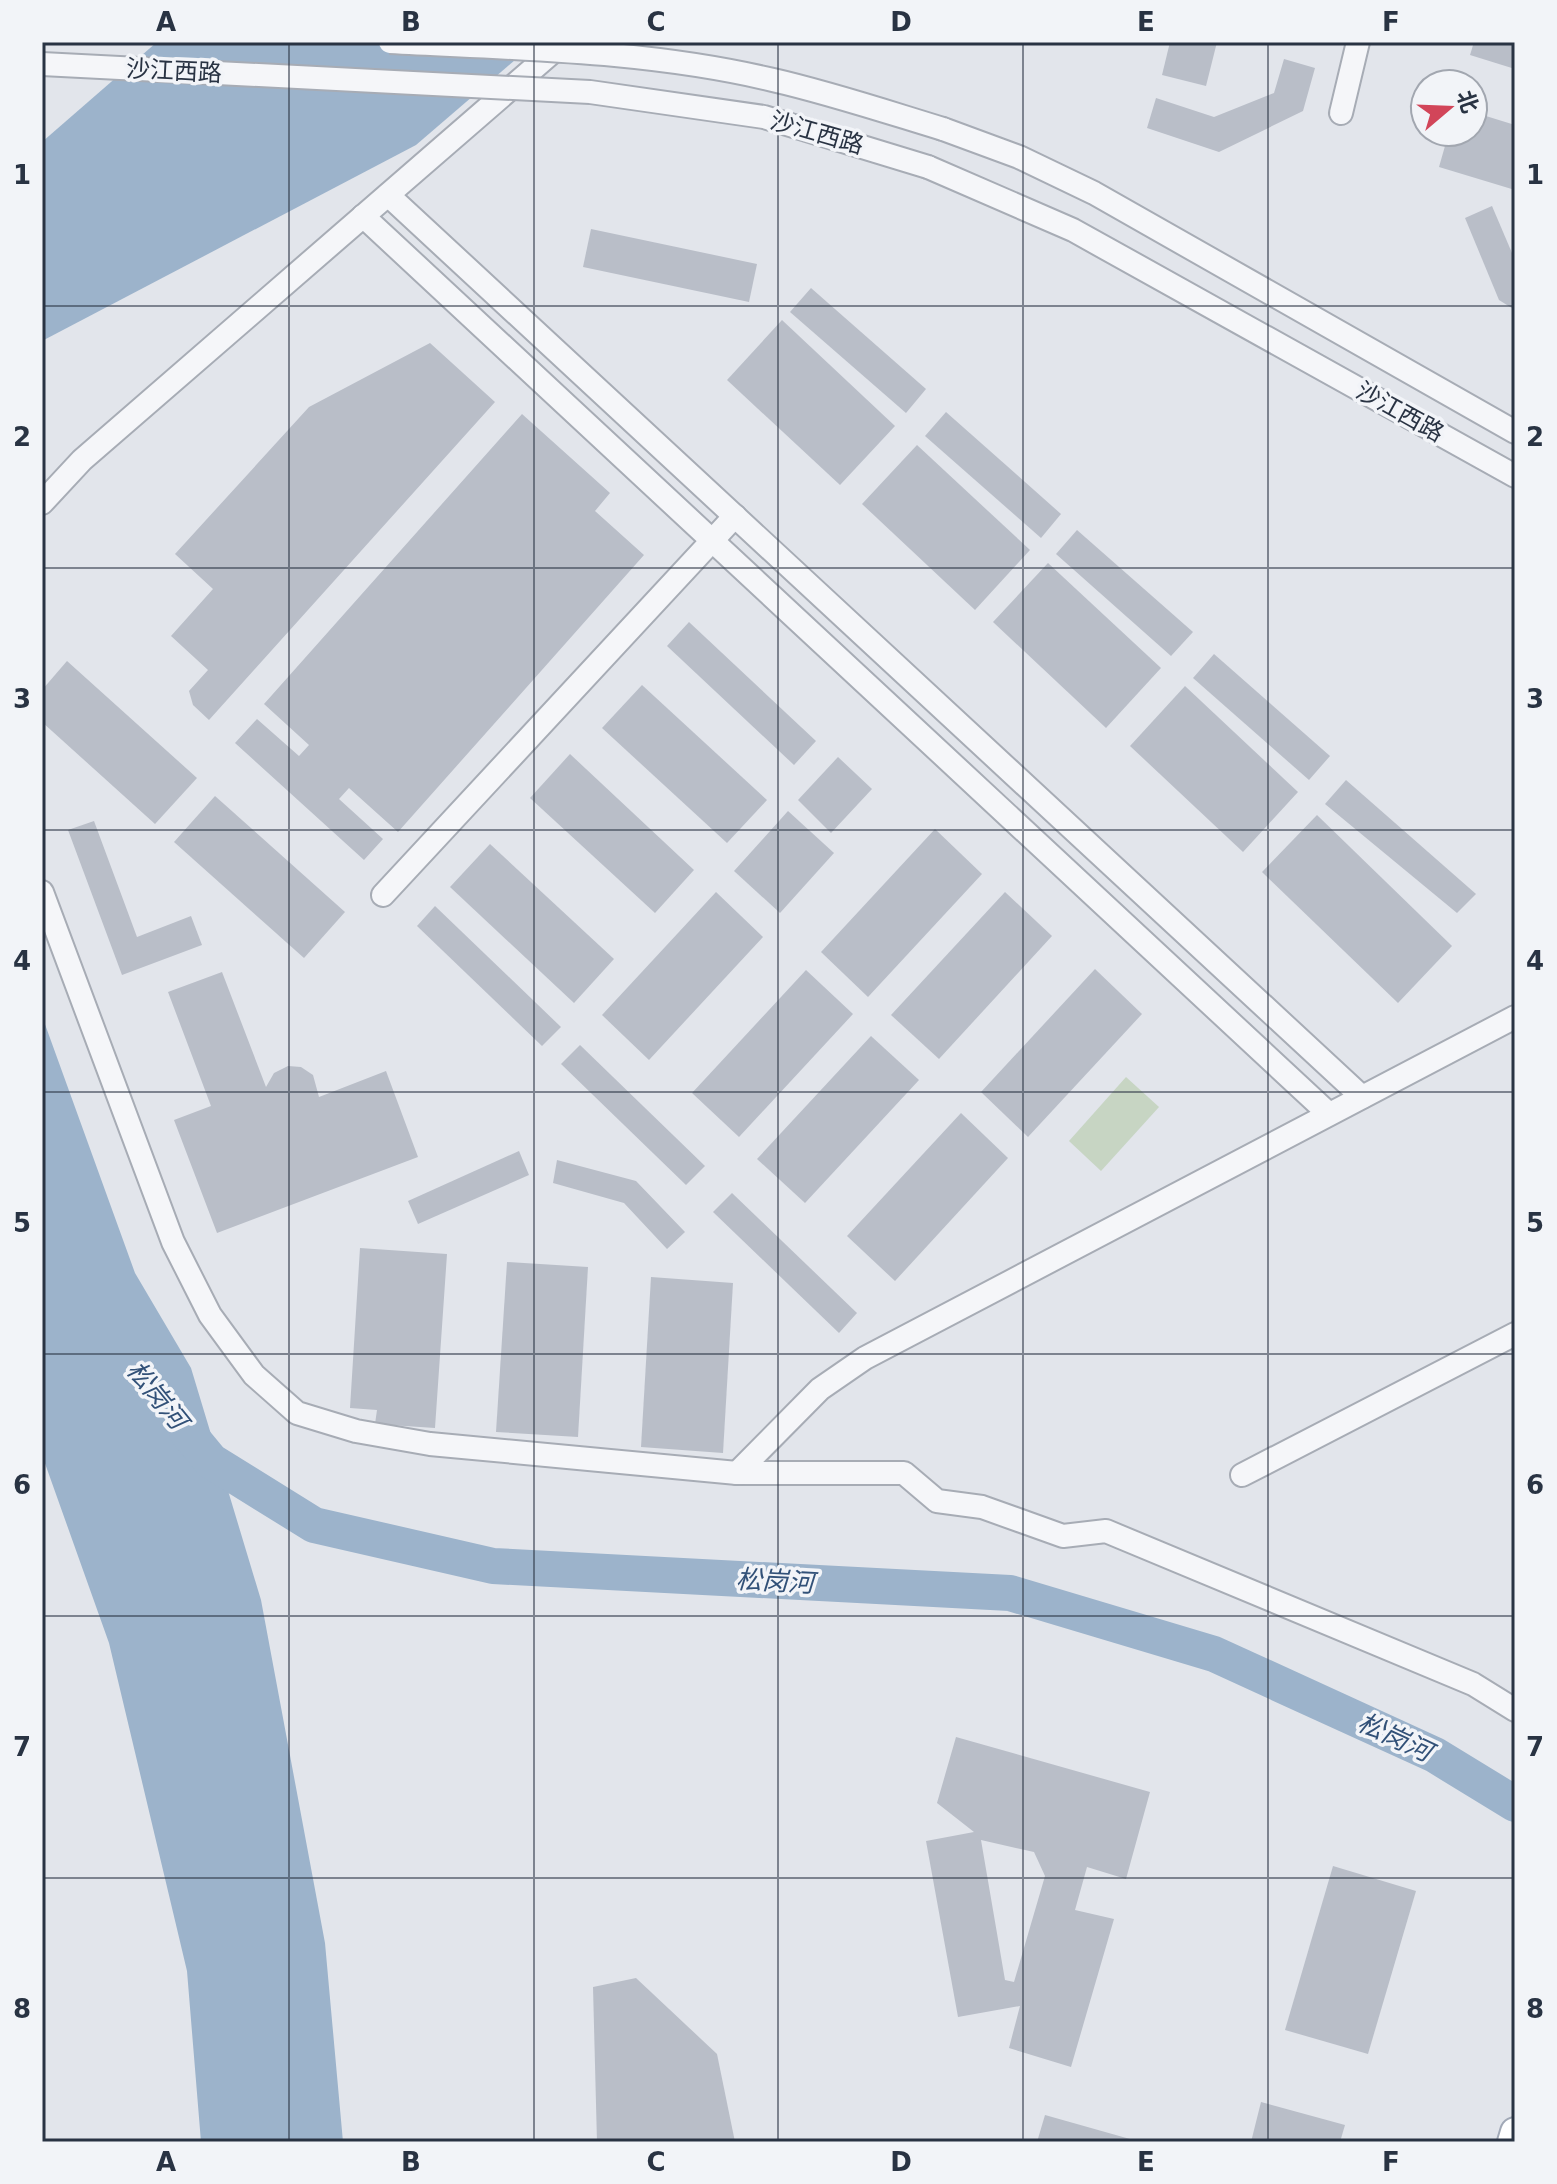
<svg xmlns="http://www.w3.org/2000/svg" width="1557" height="2184" viewBox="0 0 1557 2184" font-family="'DejaVu Sans','Noto Sans SC',sans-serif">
<rect width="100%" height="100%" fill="#e2e5eb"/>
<path fill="#c7d5c3" d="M 1126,1077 L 1159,1107 L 1101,1171 L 1069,1141 Z"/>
<g fill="#9cb3cb">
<path d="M 157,42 L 536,42 L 416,145 L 42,341 L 42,142 Z"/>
<path d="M 42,1016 L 135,1273 L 191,1368 L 261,1600 L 325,1943 L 343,2142 L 201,2142 L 187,1971 L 109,1643 L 42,1455 Z"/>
</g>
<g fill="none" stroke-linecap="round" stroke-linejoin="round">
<path stroke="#9cb3cb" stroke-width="36" d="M 187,1432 L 211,1461 L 314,1525 L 493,1566 L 1010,1593 L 1214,1654 L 1435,1755 L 1515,1804"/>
</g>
<g fill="#b9bec8" fill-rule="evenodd">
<path d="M 1170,42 L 1217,42 L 1206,86 L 1162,75 Z"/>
<path d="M 1474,42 L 1515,42 L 1515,69 L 1470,55 Z"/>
<path d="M 1284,59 L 1315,68 L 1303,111 L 1219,152 L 1147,128 L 1156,98 L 1214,117 L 1274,93 Z"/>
<path d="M 1473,112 L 1515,125 L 1515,190 L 1439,167 L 1449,132 L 1473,132 Z"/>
<path d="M 1492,206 L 1515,260 L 1515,310 L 1499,300 L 1465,218 Z"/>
<path d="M 591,229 L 757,264 L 749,302 L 583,267 Z"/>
<path d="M 811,288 L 926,389 L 906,413 L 790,312 Z"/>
<path d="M 782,320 L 895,426 L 840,485 L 727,380 Z"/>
<path d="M 430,343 L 495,402 L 209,720 L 193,705 L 189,691 L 208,670 L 171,636 L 213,589 L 175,554 L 309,407 Z"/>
<path d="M 946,412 L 1061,514 L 1041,538 L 925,436 Z"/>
<path d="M 522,414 L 610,493 L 595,511 L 644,555 L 398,832 L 349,788 L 339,799 L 383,839 L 364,860 L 235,743 L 257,719 L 299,756 L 309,745 L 264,704 Z"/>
<path d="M 917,445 L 1030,550 L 975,610 L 862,504 Z"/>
<path d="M 1077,530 L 1193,632 L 1171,656 L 1056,554 Z"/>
<path d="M 1048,563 L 1161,668 L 1106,728 L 993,622 Z"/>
<path d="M 689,622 L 816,741 L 794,765 L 667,646 Z"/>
<path d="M 1214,654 L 1330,756 L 1309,780 L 1193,678 Z"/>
<path d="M 67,661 L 197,778 L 155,824 L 42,722 L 42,690 Z"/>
<path d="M 642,685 L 767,800 L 727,843 L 602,728 Z"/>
<path d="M 1185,686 L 1298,792 L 1243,852 L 1130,746 Z"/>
<path d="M 570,754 L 694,870 L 655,913 L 530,798 Z"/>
<path d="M 838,757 L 872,789 L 831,833 L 798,800 Z"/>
<path d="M 1346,780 L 1476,894 L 1457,913 L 1325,804 Z"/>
<path d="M 215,796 L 345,912 L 304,958 L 174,842 Z"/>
<path d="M 788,811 L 834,853 L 780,913 L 734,871 Z"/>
<path d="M 1317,815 L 1452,946 L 1398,1003 L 1262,872 Z"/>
<path d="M 94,821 L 137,937 L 191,916 L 202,945 L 122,975 L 68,830 Z"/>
<path d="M 935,829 L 982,874 L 868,997 L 821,952 Z"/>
<path d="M 490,844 L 614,959 L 574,1003 L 450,887 Z"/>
<path d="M 716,892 L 763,937 L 649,1060 L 602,1015 Z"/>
<path d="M 1005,892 L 1052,936 L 939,1059 L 891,1015 Z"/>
<path d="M 435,906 L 561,1027 L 542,1046 L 417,926 Z"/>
<path d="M 1095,969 L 1142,1014 L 1028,1137 L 981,1092 Z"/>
<path d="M 806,970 L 853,1014 L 739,1137 L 692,1093 Z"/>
<path d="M 222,972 L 266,1087 L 274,1073 L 288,1066 L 301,1067 L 313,1075 L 319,1097 L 386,1071 L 418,1157 L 217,1233 L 174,1120 L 211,1106 L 168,992 Z"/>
<path d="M 871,1036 L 919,1080 L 805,1203 L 757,1159 Z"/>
<path d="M 580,1045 L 705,1166 L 686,1185 L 561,1064 Z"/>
<path d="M 961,1113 L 1008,1158 L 895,1281 L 847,1236 Z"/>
<path d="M 519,1151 L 529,1175 L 418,1224 L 408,1201 Z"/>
<path d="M 557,1160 L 636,1181 L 685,1232 L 667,1249 L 624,1203 L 553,1183 Z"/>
<path d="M 732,1193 L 857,1313 L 839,1333 L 713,1212 Z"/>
<path d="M 360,1248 L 447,1254 L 435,1428 L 375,1424 L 377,1410 L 350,1408 Z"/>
<path d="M 507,1262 L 588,1267 L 578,1437 L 496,1432 Z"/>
<path d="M 651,1277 L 733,1283 L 723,1453 L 641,1447 Z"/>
<path d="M 956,1737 L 1150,1792 L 1126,1879 L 1087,1867 L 1075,1910 L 1114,1919 L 1071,2067 L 1009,2048 L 1020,2006 L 958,2017 L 926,1841 L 974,1832 L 937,1803 ZM 981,1840 L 1034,1852 L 1045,1876 L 1014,1982 L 1005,1980 Z"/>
<path d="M 1333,1866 L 1416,1891 L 1368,2054 L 1285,2030 Z"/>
<path d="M 636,1978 L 717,2054 L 735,2142 L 597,2142 L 593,1987 Z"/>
<path d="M 1261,2102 L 1345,2125 L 1340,2142 L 1251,2142 Z"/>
<path d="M 1045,2115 L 1137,2141 L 1136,2142 L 1037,2142 Z"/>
</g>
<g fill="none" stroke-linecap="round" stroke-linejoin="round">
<g stroke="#a7acb5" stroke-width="26">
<g id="minor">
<path d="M 1341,113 L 1358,42"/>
<path d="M 943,129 L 1019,157 L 1094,193 L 1515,432"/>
<path d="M 928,167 L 1073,230 L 1515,476"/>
<path d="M 388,195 L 1362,1097"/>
<path d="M 363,216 L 1329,1114"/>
<path d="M 42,503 L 82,460 L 564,42"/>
<path d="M 42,892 L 173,1242 L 210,1315 L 254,1375 L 297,1413 L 356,1431 L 430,1444 L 737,1473 L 904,1473 L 937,1501 L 982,1507 L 1063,1536 L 1106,1531 L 1473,1684 L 1515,1710"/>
<path d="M 383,895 L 735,516"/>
<path d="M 737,1473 L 820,1389 L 865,1358 L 1515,1017"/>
<path d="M 1242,1475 L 1515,1334"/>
</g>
</g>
<g stroke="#a1a9b7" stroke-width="32">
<path id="major" d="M 1512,2142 L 1515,2132"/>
</g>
<use href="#minor" stroke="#f5f6f9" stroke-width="22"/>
<use href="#major" stroke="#fff" stroke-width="28"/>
<g stroke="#a7acb5" stroke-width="26" stroke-linecap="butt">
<g id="minor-bridge">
<path d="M 390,42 C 518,49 647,50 773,80 C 830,93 887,112 943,129"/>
<path d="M 42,64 L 590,92 L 764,117 L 928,167"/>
</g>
</g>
<use href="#minor-bridge" stroke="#f5f6f9" stroke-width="22"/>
</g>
<path fill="none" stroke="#293343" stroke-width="2" stroke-opacity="0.55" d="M 289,42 L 289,2142M 534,42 L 534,2142M 778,42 L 778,2142M 1023,42 L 1023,2142M 1268,42 L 1268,2142M 42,306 L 1515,306M 42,568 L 1515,568M 42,830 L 1515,830M 42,1092 L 1515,1092M 42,1354 L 1515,1354M 42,1616 L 1515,1616M 42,1878 L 1515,1878"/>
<g text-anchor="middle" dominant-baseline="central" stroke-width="7" stroke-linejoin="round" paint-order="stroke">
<g font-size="24" fill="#293343" stroke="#f2f4f8">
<text transform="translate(174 71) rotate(3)">沙江西路</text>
<text transform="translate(817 133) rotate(16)">沙江西路</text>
<text transform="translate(1400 412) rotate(29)">沙江西路</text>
</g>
<g font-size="26" font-style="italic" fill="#325178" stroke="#f2f4f8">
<text transform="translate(157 1395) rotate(51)">松岗河</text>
<text transform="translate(775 1581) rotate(3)">松岗河</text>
<text transform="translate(1395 1737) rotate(25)">松岗河</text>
</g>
</g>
<rect width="1557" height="2184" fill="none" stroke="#f2f4f8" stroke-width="88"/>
<g transform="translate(1449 108) rotate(71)"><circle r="38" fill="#f2f4f8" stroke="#a2a7b0" stroke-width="2"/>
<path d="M0-6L14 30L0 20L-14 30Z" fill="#d24559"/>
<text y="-12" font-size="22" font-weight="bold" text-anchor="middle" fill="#293343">北</text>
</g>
<rect x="44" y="44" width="1469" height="2096" fill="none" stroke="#293343" stroke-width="3"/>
<g font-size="26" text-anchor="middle" font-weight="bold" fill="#293343">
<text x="166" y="31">A</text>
<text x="411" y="31">B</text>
<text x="656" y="31">C</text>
<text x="901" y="31">D</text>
<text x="1146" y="31">E</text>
<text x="1391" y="31">F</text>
<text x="22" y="184">1</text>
<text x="1535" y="184">1</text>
<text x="22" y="446">2</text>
<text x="1535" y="446">2</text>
<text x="22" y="708">3</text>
<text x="1535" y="708">3</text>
<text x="22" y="970">4</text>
<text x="1535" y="970">4</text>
<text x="22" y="1232">5</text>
<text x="1535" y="1232">5</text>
<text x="22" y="1494">6</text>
<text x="1535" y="1494">6</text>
<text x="22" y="1756">7</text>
<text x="1535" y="1756">7</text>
<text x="22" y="2018">8</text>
<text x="1535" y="2018">8</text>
<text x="166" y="2171">A</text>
<text x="411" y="2171">B</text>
<text x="656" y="2171">C</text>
<text x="901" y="2171">D</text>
<text x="1146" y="2171">E</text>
<text x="1391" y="2171">F</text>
</g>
</svg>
